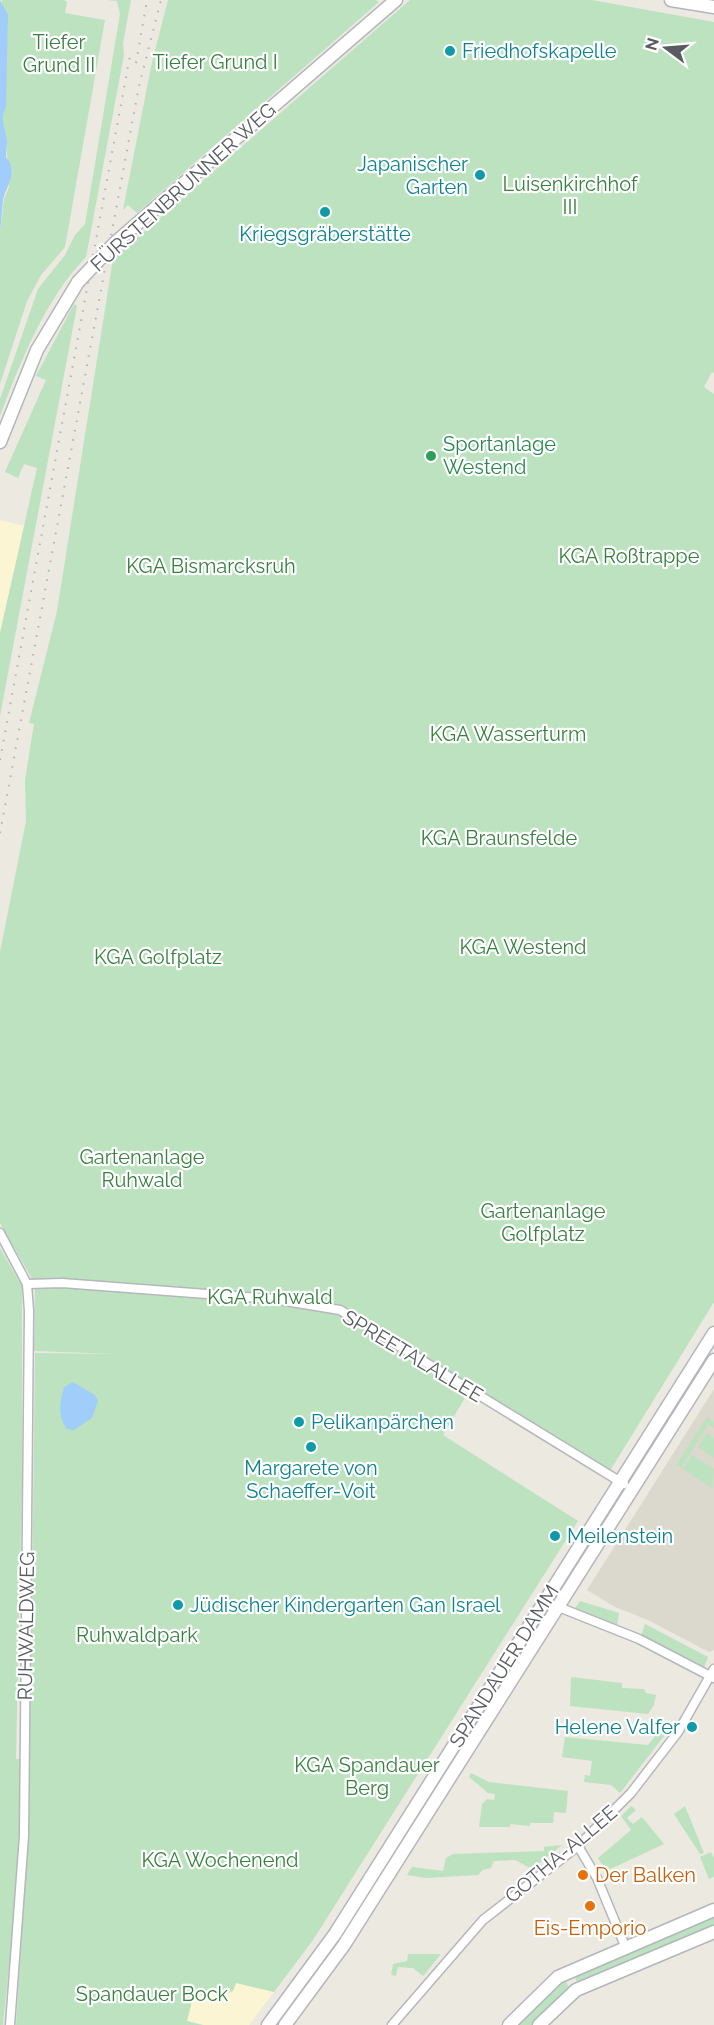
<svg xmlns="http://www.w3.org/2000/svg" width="714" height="2025" viewBox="0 0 714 2025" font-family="Raleway,sans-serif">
<rect width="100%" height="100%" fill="#ebe9e0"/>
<g fill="#fbf5d4">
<path d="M 0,520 L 25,526 L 0,633 Z"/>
<path d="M 236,1983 L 274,1992 L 249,2025 L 203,2025 L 187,2021 L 194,1992 L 207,1996 L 207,1990 Z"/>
</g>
<path fill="#dbd8ce" d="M 714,1389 L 714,1650 L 709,1652 L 648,1620 L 615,1607 L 587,1590 Z"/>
<g fill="#bde2bf">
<path d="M 2,0 L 64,0 L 67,2 L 65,13 L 105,20 L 65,247 L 41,275 L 27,301 L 0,384 L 0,233 L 4,199 L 9,187 L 6,136 L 2,126 Z"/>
<path d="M 107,0 L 131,0 L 123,43 L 124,55 L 86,257 C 46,298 21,360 0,416 L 0,399 L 38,289 L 65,255 L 75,235 L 85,224 L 120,14 L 117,1 Z"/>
<path d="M 168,0 L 376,0 L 379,2 L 137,213 L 128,205 L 123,210 L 152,62 Z"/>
<path d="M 410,0 L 592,0 L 714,22 L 714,373 L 712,372 L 704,387 L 714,394 L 714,1302 L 608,1474 L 469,1391 L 443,1435 L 578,1521 L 313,1940 L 274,1992 L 236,1983 L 233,1991 L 228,1993 L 208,1990 L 208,1996 L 194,1993 L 187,2021 L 203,2025 L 16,2025 C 32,1801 32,1577 35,1353 L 117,1354 L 34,1351 L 35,1284 L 0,1223 L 0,952 L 26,821 L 25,780 L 34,724 L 29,723 L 57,611 L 113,259 Z"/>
<path d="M 74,304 L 77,306 L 0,716 L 0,633 L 37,468 L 24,464 L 18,478 L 5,472 L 46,380 L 36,376 Z"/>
<path d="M 0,1248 L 22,1286 L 22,1479 L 16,1759 L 20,1759 L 18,1874 L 3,2025 L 0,2025 Z"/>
<path d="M 704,1358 L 709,1362 L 635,1478 L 630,1475 Z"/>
<path d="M 707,1417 L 714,1422 L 714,1428 L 708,1424 L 681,1468 L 676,1465 Z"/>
<path d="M 707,1433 L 714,1438 L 714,1458 L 698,1447 Z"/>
<path d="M 692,1455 L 714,1469 L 712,1488 L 683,1469 Z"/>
<path d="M 618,1495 L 622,1497 L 563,1590 L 559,1588 Z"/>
<path d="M 580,1601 L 619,1613 L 617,1626 L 573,1611 Z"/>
<path d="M 645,1624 L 708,1657 L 704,1668 L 641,1636 Z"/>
<path d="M 571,1677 L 622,1683 L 622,1688 L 644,1689 L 646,1693 L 656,1695 L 654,1705 L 648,1714 L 570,1706 Z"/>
<path d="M 664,1725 L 671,1727 L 620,1793 L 611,1785 L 584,1782 L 585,1775 L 590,1776 L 592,1761 L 562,1757 L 565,1737 L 648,1745 Z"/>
<path d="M 471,1773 L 489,1782 L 568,1791 L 566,1813 L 554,1812 L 553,1823 L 530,1823 L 530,1826 L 511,1824 L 510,1827 L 479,1827 L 482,1804 L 487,1799 L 494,1800 L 495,1794 L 488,1793 L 469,1777 Z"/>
<path d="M 631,1806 L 636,1810 L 627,1818 L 633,1824 L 642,1817 L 664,1844 L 606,1871 L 598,1858 L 631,1830 L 621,1816 Z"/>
<path d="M 685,1806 L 704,1853 L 700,1854 L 674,1814 Z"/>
<path d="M 562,1845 L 532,1869 L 515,1860 L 494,1861 L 491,1868 L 483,1870 L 478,1875 L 426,1878 L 407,1875 L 412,1867 L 443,1871 L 446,1858 L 453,1854 L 544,1851 L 544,1847 Z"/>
<path d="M 711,1852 L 714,1858 L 714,1877 L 709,1879 L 700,1857 Z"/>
<path d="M 714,1913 L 714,1931 L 578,1984 L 574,1975 Z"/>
<path d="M 408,1954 L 441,1954 L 423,1976 L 413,1968 L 398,1967 L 396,1976 L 391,1975 L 393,1964 L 407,1961 Z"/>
<path d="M 564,1979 L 570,1988 L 536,2025 L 514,2025 Z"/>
</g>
<g fill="#a0cdfa">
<path d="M 0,0 L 8,15 L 6,107 C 0,118 4,124 6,136 C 8,142 6,151 6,157 C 19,173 6,186 3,200 C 2,211 1,222 0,233 Z"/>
<path d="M 73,1382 L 95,1395 L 98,1401 L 92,1418 L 74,1430 L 67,1429 C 57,1416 60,1401 64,1387 Z"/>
</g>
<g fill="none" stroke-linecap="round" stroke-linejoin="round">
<g stroke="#b5b7bc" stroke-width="11">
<g id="street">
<path d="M 0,1233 L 27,1284 L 29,1311 L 24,1836 L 10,2025"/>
<path d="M 27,1284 L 62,1283 L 273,1299 L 340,1310 L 624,1484"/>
<path d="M 546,1602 L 639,1639 L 714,1678"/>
<path d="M 578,1846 L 597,1878 L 625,1946"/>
<path d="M 392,2025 L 483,1920 L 578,1846 L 631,1793 L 678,1732 L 714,1669"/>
</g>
</g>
<g stroke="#b3b6bc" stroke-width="15">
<g id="secondary">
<path d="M 671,0 L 714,7"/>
<path d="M 116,242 L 396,0"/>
<path d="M 0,442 L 37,350 L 78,282"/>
<path d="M 268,2025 L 335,1934 L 714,1333"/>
<path d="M 285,2025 L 344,1945 L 714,1360"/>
<path d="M 509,2025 L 558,1977 L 714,1910"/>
<path d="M 539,2025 L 576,1990 L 714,1932"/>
</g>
</g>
<use href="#street" stroke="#fff" stroke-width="8"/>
<use href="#secondary" stroke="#fff" stroke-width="12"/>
<g stroke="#b1b2b2" stroke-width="2" stroke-dasharray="1.5 8" stroke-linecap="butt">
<path d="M 136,63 L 147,0"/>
<path d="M 0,760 L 131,50"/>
<path d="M 0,833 L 139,86 L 161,0"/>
</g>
<g stroke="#b3b6bc" stroke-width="15" stroke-linecap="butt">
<path id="secondary-bridge" d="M 78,282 L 116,242"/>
</g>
<use href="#secondary-bridge" stroke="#fff" stroke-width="12"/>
</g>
<g fill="#0f9aa8" stroke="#fff" stroke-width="2">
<circle cx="450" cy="51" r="6"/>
<circle cx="480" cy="175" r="6"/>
<circle cx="325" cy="212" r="6"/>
<circle cx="299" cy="1422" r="6"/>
<circle cx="311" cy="1447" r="6"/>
<circle cx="555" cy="1536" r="6"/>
<circle cx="178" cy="1605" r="6"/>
<circle cx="692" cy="1727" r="6"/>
</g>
<circle fill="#2e9e5b" stroke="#fff" stroke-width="2" cx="431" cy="456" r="6"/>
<g fill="#e8710a" stroke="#fff" stroke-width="2">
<circle cx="583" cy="1875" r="6"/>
<circle cx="590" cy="1906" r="6"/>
</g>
<g text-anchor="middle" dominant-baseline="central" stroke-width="4.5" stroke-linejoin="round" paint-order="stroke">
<g font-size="20" fill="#388040" stroke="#fff">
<text x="59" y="42">Tiefer<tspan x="59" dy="23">Grund II</tspan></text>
<text x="215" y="62">Tiefer Grund I</text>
<text x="570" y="184">Luisenkirchhof<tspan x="570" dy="23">III</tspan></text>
<text x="629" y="556">KGA Roßtrappe</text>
<text x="211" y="566">KGA Bismarcksruh</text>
<text x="508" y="734">KGA Wasserturm</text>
<text x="499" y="838">KGA Braunsfelde</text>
<text x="523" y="947">KGA Westend</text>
<text x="158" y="957">KGA Golfplatz</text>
<text x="142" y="1157">Gartenanlage<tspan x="142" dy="23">Ruhwald</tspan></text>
<text x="543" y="1211">Gartenanlage<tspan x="543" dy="23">Golfplatz</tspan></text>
<text x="270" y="1297">KGA Ruhwald</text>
<text x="137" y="1635">Ruhwaldpark</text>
<text x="367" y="1765">KGA Spandauer<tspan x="367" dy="23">Berg</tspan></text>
<text x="220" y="1860">KGA Wochenend</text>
<text x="152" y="1994">Spandauer Bock</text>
</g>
<g font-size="20" fill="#0d838f" stroke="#fff" text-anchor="start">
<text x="462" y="51">Friedhofskapelle</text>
<text x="468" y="164" text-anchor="end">Japanischer<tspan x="468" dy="23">Garten</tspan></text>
<text x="325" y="234" text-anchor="middle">Kriegsgräberstätte</text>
<text x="311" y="1422">Pelikanpärchen</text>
<text x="311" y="1468" text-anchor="middle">Margarete von<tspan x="311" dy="23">Schaeffer-Voit</tspan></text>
<text x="567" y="1536">Meilenstein</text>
<text x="190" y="1605">Jüdischer Kindergarten Gan Israel</text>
<text x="680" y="1727" text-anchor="end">Helene Valfer</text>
</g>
<g font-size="20" fill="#585b60" stroke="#fff">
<text transform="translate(183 187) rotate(-42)">FÜRSTENBRUNNER WEG</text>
<text transform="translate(413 1356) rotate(31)">SPREETALALLEE</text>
<text transform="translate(26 1626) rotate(-89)">RUHWALDWEG</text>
<text transform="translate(504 1666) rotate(-58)">SPANDAUER DAMM</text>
<text transform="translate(561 1854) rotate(-40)">GOTHA-ALLEE</text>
</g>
<g font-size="20" fill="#27864d" stroke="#fff" text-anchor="start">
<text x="443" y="444">Sportanlage<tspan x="443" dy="23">Westend</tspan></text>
</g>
<g font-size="20" fill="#c56008" stroke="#fff" text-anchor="start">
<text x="595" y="1875">Der Balken</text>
<text x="590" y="1928" text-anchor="middle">Eis-Emporio</text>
</g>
</g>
<g transform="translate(666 48) rotate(286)" stroke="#ffffff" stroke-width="4.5" paint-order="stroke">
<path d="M0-4.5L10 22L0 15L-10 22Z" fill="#585b60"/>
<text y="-9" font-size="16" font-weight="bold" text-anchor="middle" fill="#585b60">N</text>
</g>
</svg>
